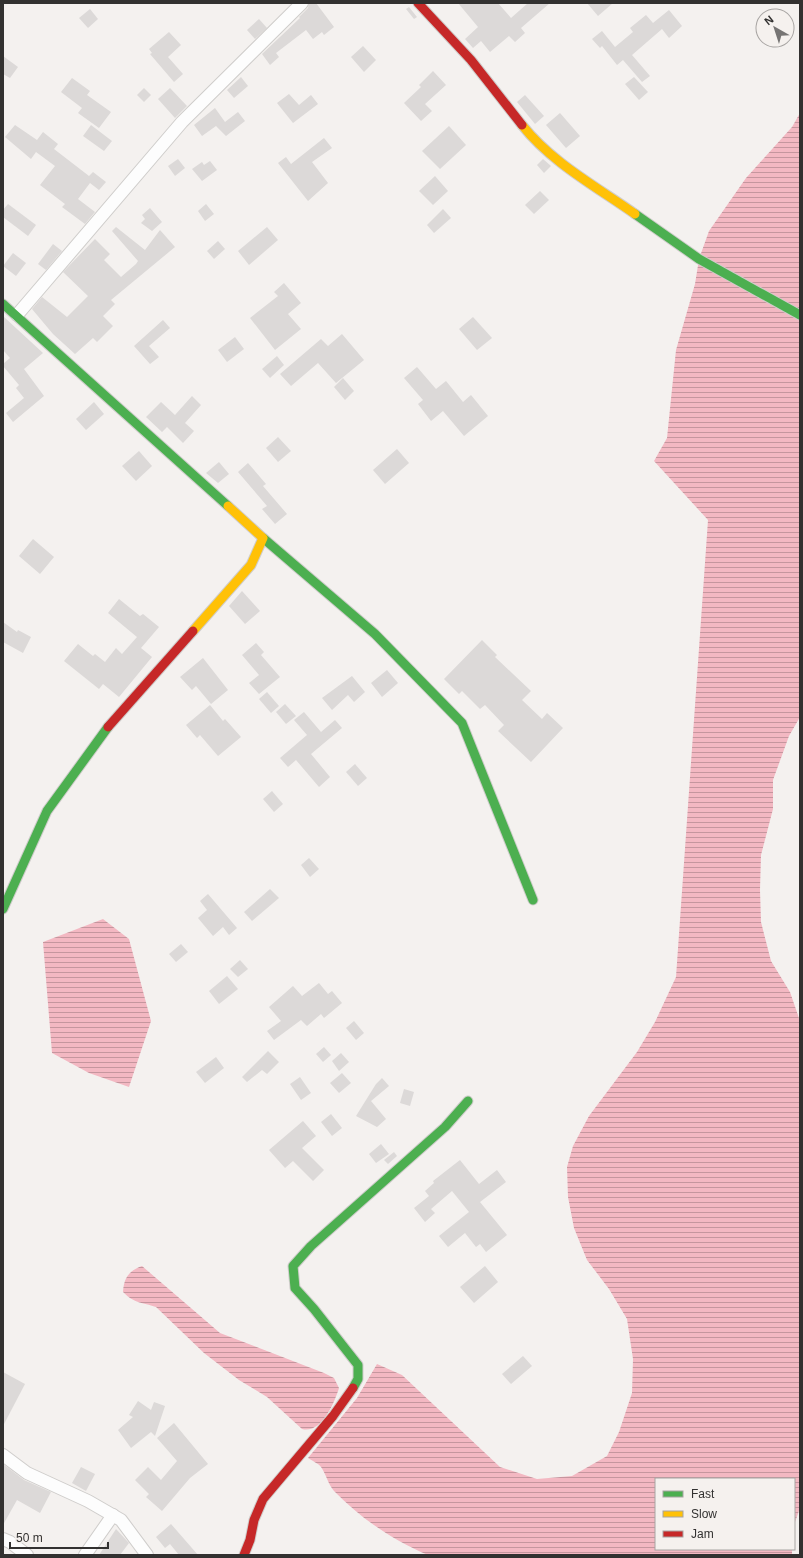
<svg xmlns="http://www.w3.org/2000/svg" width="803" height="1558" viewBox="0 0 803 1558" font-family="Arial,sans-serif">
<defs>
<pattern id="water-rules" width="6" height="5" patternUnits="userSpaceOnUse"><rect width="6" height="5" fill="#f3b8c2"/><path d="M0 2.5h6" fill="none" stroke="#c5969e"/></pattern>
</defs>
<rect width="100%" height="100%" fill="#f4f1ef"/>
<g fill="url(#water-rules)">
<path d="M 800,113 L 800,717 L 789,736 L 773,780 L 773,809 L 761,855 L 760,890 L 761,922 L 771,961 L 790,992 L 800,1021 L 800,1508 L 794,1525 L 794,1479 L 656,1479 L 656,1549 L 792,1549 L 792,1555 L 428,1555 C 394,1541 360,1518 334,1491 C 328,1484 326,1474 321,1467 C 318,1463 312,1461 308,1458 L 357,1398 L 377,1364 L 402,1375 L 500,1467 L 537,1479 L 572,1476 L 607,1456 L 619,1432 L 632,1393 L 633,1359 L 627,1319 L 609,1289 L 587,1260 L 574,1228 L 568,1197 L 567,1167 L 573,1146 L 589,1116 L 637,1052 L 655,1022 L 676,977 L 708,520 L 654,461 L 667,438 L 676,350 L 695,284 L 699,259 L 709,231 L 746,178 L 792,127 Z"/>
<path d="M 103,919 L 129,939 L 151,1021 L 129,1087 L 89,1073 L 52,1053 L 43,942 Z"/>
<path d="M 142,1266 L 220,1333 L 324,1373 L 334,1378 L 339,1388 C 334,1404 321,1434 302,1429 L 267,1397 L 239,1380 L 204,1353 L 156,1307 C 142,1302 135,1304 123,1292 C 124,1277 129,1271 142,1266 Z"/>
</g>
<g fill="#dcd9d8">
<path d="M 309,3 L 316,3 L 334,27 L 324,35 L 322,32 L 313,39 L 306,30 L 276,53 L 279,57 L 270,65 L 262,54 L 300,18 L 299,17 L 308,8 Z"/>
<path d="M 458,3 L 498,3 L 511,18 L 528,3 L 550,3 L 521,28 L 525,33 L 515,42 L 509,36 L 490,52 L 481,41 L 473,48 L 465,39 L 478,27 Z"/>
<path d="M 587,3 L 613,3 L 598,16 Z"/>
<path d="M 409,7 L 417,17 L 414,19 L 406,9 Z"/>
<path d="M 90,9 L 98,19 L 88,28 L 79,18 Z"/>
<path d="M 669,10 L 682,26 L 669,38 L 662,29 L 632,55 L 650,76 L 642,82 L 623,60 L 617,65 L 602,46 L 600,48 L 592,39 L 602,31 L 615,47 L 633,32 L 630,28 L 646,15 L 653,23 Z"/>
<path d="M 259,19 L 267,28 L 255,39 L 247,30 Z"/>
<path d="M 169,32 L 181,45 L 168,57 L 183,74 L 174,82 L 150,54 L 152,53 L 149,49 Z"/>
<path d="M 363,46 L 376,60 L 364,72 L 351,57 Z"/>
<path d="M 3,56 L 18,67 L 10,78 L 3,74 Z"/>
<path d="M 433,71 L 446,85 L 425,104 L 432,111 L 421,121 L 404,103 L 421,87 L 419,85 Z"/>
<path d="M 241,77 L 248,86 L 234,98 L 227,90 Z"/>
<path d="M 634,77 L 648,92 L 639,100 L 625,84 Z"/>
<path d="M 72,78 L 90,91 L 87,95 L 111,112 L 99,128 L 78,113 L 82,108 L 61,92 Z"/>
<path d="M 144,88 L 151,95 L 144,102 L 137,95 Z"/>
<path d="M 170,88 L 187,106 L 175,118 L 158,99 Z"/>
<path d="M 289,94 L 299,105 L 311,95 L 318,104 L 293,123 L 277,103 Z"/>
<path d="M 525,95 L 544,116 L 535,124 L 517,102 Z"/>
<path d="M 215,108 L 225,122 L 238,112 L 245,121 L 226,136 L 216,126 L 202,136 L 194,125 Z"/>
<path d="M 560,113 L 580,136 L 566,148 L 546,125 Z"/>
<path d="M 15,125 L 37,140 L 43,132 L 58,144 L 54,149 L 89,176 L 93,172 L 106,182 L 99,190 L 90,183 L 78,199 L 95,212 L 85,224 L 62,207 L 65,204 L 40,185 L 55,166 L 36,152 L 31,159 L 5,137 Z"/>
<path d="M 91,125 L 112,141 L 104,151 L 83,136 Z"/>
<path d="M 449,126 L 466,145 L 440,169 L 422,151 Z"/>
<path d="M 324,138 L 332,148 L 312,162 L 328,183 L 308,201 L 278,163 L 286,157 L 291,164 Z"/>
<path d="M 178,159 L 185,168 L 175,176 L 168,166 Z"/>
<path d="M 543,159 L 551,166 L 544,173 L 537,165 Z"/>
<path d="M 210,161 L 217,170 L 202,181 L 192,169 L 202,162 L 204,165 Z"/>
<path d="M 435,176 L 448,191 L 433,205 L 419,191 Z"/>
<path d="M 540,191 L 549,200 L 534,214 L 525,205 Z"/>
<path d="M 8,204 L 36,225 L 28,236 L 3,217 L 3,210 Z"/>
<path d="M 206,204 L 214,214 L 205,221 L 198,211 Z"/>
<path d="M 150,208 L 162,222 L 152,231 L 141,223 L 145,219 L 142,215 Z"/>
<path d="M 443,209 L 451,218 L 434,233 L 427,225 Z"/>
<path d="M 116,227 L 145,250 L 160,230 L 175,247 L 111,300 L 115,304 L 103,316 L 113,326 L 97,342 L 93,338 L 75,354 L 53,334 L 32,309 L 42,297 L 67,317 L 88,296 L 63,272 L 95,239 L 110,254 L 104,260 L 121,277 L 136,264 L 138,261 L 112,231 Z"/>
<path d="M 267,227 L 278,240 L 249,265 L 238,251 Z"/>
<path d="M 218,241 L 225,249 L 214,259 L 207,251 Z"/>
<path d="M 53,244 L 62,251 L 46,270 L 38,264 Z"/>
<path d="M 13,253 L 26,263 L 16,276 L 3,266 Z"/>
<path d="M 284,283 L 301,303 L 288,314 L 301,329 L 275,350 L 250,318 L 278,296 L 274,292 Z"/>
<path d="M 4,317 L 43,353 L 24,369 L 44,396 L 13,422 L 6,413 L 24,398 L 16,388 L 19,385 L 3,366 L 3,364 L 10,358 L 3,350 Z"/>
<path d="M 473,317 L 492,338 L 477,350 L 459,329 Z"/>
<path d="M 163,320 L 170,328 L 149,346 L 159,357 L 150,364 L 134,346 Z"/>
<path d="M 342,334 L 364,360 L 336,383 L 318,363 L 291,386 L 280,374 L 321,339 L 328,346 Z"/>
<path d="M 235,337 L 244,349 L 227,362 L 218,350 Z"/>
<path d="M 277,356 L 284,365 L 270,378 L 262,369 Z"/>
<path d="M 417,367 L 436,389 L 446,381 L 463,402 L 471,395 L 488,416 L 464,436 L 443,411 L 431,421 L 418,404 L 423,400 L 404,378 Z"/>
<path d="M 343,378 L 354,391 L 345,400 L 334,387 Z"/>
<path d="M 192,396 L 201,405 L 185,423 L 194,431 L 183,443 L 167,427 L 162,432 L 146,417 L 161,402 L 175,415 Z"/>
<path d="M 94,402 L 104,414 L 86,430 L 76,419 Z"/>
<path d="M 278,437 L 291,451 L 278,462 L 266,448 Z"/>
<path d="M 397,449 L 409,463 L 385,484 L 373,470 Z"/>
<path d="M 139,451 L 152,466 L 136,481 L 122,466 Z"/>
<path d="M 219,462 L 229,474 L 218,483 L 206,473 Z"/>
<path d="M 248,463 L 266,484 L 263,486 L 287,514 L 275,524 L 262,509 L 267,506 L 238,472 Z"/>
<path d="M 33,539 L 54,557 L 40,574 L 19,556 Z"/>
<path d="M 242,591 L 260,611 L 245,624 L 229,606 Z"/>
<path d="M 119,599 L 140,616 L 143,614 L 159,627 L 141,648 L 152,657 L 119,697 L 103,684 L 99,689 L 64,661 L 78,644 L 93,656 L 95,654 L 105,662 L 116,648 L 122,654 L 137,637 L 108,613 Z"/>
<path d="M 3,622 L 17,632 L 18,630 L 31,637 L 23,653 L 3,642 Z"/>
<path d="M 482,640 L 497,655 L 495,657 L 531,691 L 522,700 L 542,719 L 547,713 L 563,728 L 531,762 L 498,731 L 504,725 L 485,705 L 480,709 L 462,691 L 459,694 L 444,679 Z"/>
<path d="M 256,643 L 264,652 L 261,655 L 280,677 L 259,694 L 249,683 L 259,675 L 242,655 Z"/>
<path d="M 203,658 L 228,690 L 211,704 L 196,686 L 192,690 L 180,677 Z"/>
<path d="M 387,670 L 398,683 L 382,697 L 371,683 Z"/>
<path d="M 352,676 L 365,692 L 354,702 L 348,695 L 332,710 L 322,698 Z"/>
<path d="M 267,692 L 279,706 L 271,713 L 259,699 Z"/>
<path d="M 285,704 L 296,716 L 286,724 L 276,712 Z"/>
<path d="M 210,705 L 223,721 L 225,719 L 241,737 L 218,756 L 200,735 L 197,738 L 186,725 Z"/>
<path d="M 304,712 L 321,732 L 335,720 L 342,728 L 311,754 L 330,777 L 319,787 L 296,760 L 288,767 L 280,758 L 307,735 L 294,720 Z"/>
<path d="M 355,764 L 367,778 L 358,786 L 346,772 Z"/>
<path d="M 272,791 L 283,804 L 274,812 L 263,799 Z"/>
<path d="M 309,858 L 319,869 L 310,877 L 301,865 Z"/>
<path d="M 270,889 L 279,898 L 252,921 L 244,912 Z"/>
<path d="M 208,894 L 237,928 L 229,935 L 223,927 L 213,936 L 198,918 L 207,910 L 200,901 Z"/>
<path d="M 181,944 L 188,952 L 176,962 L 169,954 Z"/>
<path d="M 240,960 L 248,969 L 238,977 L 230,969 Z"/>
<path d="M 227,976 L 238,989 L 219,1004 L 209,991 Z"/>
<path d="M 319,983 L 328,994 L 332,991 L 342,1003 L 324,1018 L 321,1014 L 307,1026 L 301,1020 L 274,1040 L 267,1031 L 281,1021 L 269,1007 L 293,986 L 302,996 Z"/>
<path d="M 354,1021 L 364,1033 L 356,1040 L 346,1028 Z"/>
<path d="M 324,1047 L 331,1055 L 323,1062 L 316,1054 Z"/>
<path d="M 268,1051 L 279,1062 L 267,1074 L 262,1070 L 247,1082 L 242,1077 Z"/>
<path d="M 341,1053 L 349,1062 L 339,1071 L 332,1061 Z"/>
<path d="M 216,1057 L 224,1068 L 205,1083 L 196,1072 Z"/>
<path d="M 342,1073 L 351,1083 L 339,1093 L 330,1083 Z"/>
<path d="M 300,1077 L 311,1093 L 301,1100 L 290,1084 Z"/>
<path d="M 382,1078 L 389,1086 L 371,1101 L 386,1119 L 377,1127 L 356,1116 L 376,1084 Z"/>
<path d="M 404,1089 L 414,1092 L 410,1106 L 400,1103 Z"/>
<path d="M 331,1114 L 342,1128 L 332,1136 L 321,1122 Z"/>
<path d="M 303,1121 L 316,1136 L 302,1148 L 324,1170 L 313,1181 L 293,1161 L 285,1168 L 269,1150 Z"/>
<path d="M 381,1144 L 389,1154 L 376,1163 L 369,1154 Z"/>
<path d="M 394,1152 L 397,1156 L 388,1164 L 384,1160 Z"/>
<path d="M 460,1160 L 479,1184 L 497,1170 L 506,1182 L 480,1202 L 507,1235 L 486,1252 L 480,1244 L 476,1247 L 465,1233 L 448,1247 L 439,1236 L 469,1212 L 452,1191 L 431,1209 L 435,1213 L 425,1222 L 414,1208 L 429,1196 L 425,1191 L 434,1183 L 433,1181 Z"/>
<path d="M 485,1266 L 498,1282 L 474,1303 L 460,1287 Z"/>
<path d="M 523,1356 L 532,1366 L 511,1384 L 502,1374 Z"/>
<path d="M 3,1372 L 25,1384 L 3,1426 Z"/>
<path d="M 138,1401 L 151,1410 L 154,1402 L 165,1406 L 155,1436 L 151,1432 L 131,1448 L 118,1430 L 133,1417 L 129,1415 Z"/>
<path d="M 174,1423 L 208,1464 L 190,1478 L 162,1511 L 146,1497 L 149,1494 L 135,1480 L 148,1467 L 161,1480 L 177,1461 L 157,1438 Z"/>
<path d="M 3,1464 L 24,1480 L 51,1492 L 40,1513 L 17,1500 L 3,1525 Z"/>
<path d="M 81,1467 L 95,1474 L 86,1491 L 72,1483 Z"/>
<path d="M 171,1524 L 198,1555 L 179,1555 L 170,1544 L 165,1548 L 156,1537 Z"/>
<path d="M 116,1529 L 129,1543 L 120,1555 L 99,1555 Z"/>
</g>
<g fill="none" stroke-linecap="round" stroke-linejoin="round">
<g stroke="#cfcdcb" stroke-width="14">
<g id="street">
<path d="M 17,315 L 182,122 L 302,3"/>
<path d="M 3,1455 L 27,1473 L 88,1501 L 121,1520 L 147,1555"/>
<path d="M 3,1539 L 10,1542 L 27,1555"/>
<path d="M 85,1555 L 113,1515"/>
</g>
</g>
<g stroke="#cfcdcb" stroke-width="11">
<g id="fast">
<path d="M 635,214 L 699,259 L 800,315"/>
<path d="M 3,304 L 228,506"/>
<path d="M 263,538 L 375,634 L 462,723 L 533,900"/>
<path d="M 3,909 L 47,811 L 108,727"/>
<path d="M 353,1388 L 358,1379 L 358,1365 L 314,1309 L 295,1288 L 293,1266 L 311,1246 L 445,1127 L 468,1101"/>
</g>
</g>
<g stroke="#cfcdcb" stroke-width="11">
<g id="slow">
<path d="M 522,125 C 552,163 597,187 635,214"/>
<path d="M 193,631 L 251,565 L 263,538 L 228,506"/>
</g>
</g>
<g stroke="#cfcdcb" stroke-width="11">
<g id="jam">
<path d="M 418,3 L 471,60 L 522,125"/>
<path d="M 108,727 L 193,631"/>
<path d="M 244,1555 L 250,1540 L 254,1520 L 263,1499 L 333,1416 L 353,1388"/>
</g>
</g>
<use href="#street" stroke="#fdfdfd" stroke-width="12"/>
<use href="#fast" stroke="#4caf50" stroke-width="9"/>
<use href="#slow" stroke="#ffc107" stroke-width="9"/>
<use href="#jam" stroke="#c62828" stroke-width="9"/>
</g>
<rect width="803" height="1558" fill="none" stroke="#323130" stroke-width="8"/>
<rect x="655" y="1478" width="140" height="72" fill="#f5f1ee" stroke="#a7a4a2"/>
<rect x="663" y="1491" width="20" height="6" fill="#4caf50" stroke="#a7a4a2"/>
<text x="691" y="1498" font-size="12" fill="#323130">Fast</text>
<rect x="663" y="1511" width="20" height="6" fill="#ffc107" stroke="#a7a4a2"/>
<text x="691" y="1518" font-size="12" fill="#323130">Slow</text>
<rect x="663" y="1531" width="20" height="6" fill="#c62828" stroke="#a7a4a2"/>
<text x="691" y="1538" font-size="12" fill="#323130">Jam</text>
<g transform="translate(775 28) rotate(321)"><circle r="19" fill="#f5f1ee" stroke="#a7a4a2"/>
<path d="M0-3L7 15L0 10L-7 15Z" fill="#767473"/>
<text y="-6" font-size="11" font-weight="bold" text-anchor="middle" fill="#323130">N</text>
</g>
<path d="M10 1542v6h98v-6" fill="none" stroke="#323130" stroke-width="2"/>
<text x="16" y="1542" font-size="12" fill="#323130" stroke="#f5f1ee" stroke-width="3" paint-order="stroke">50 m</text>
</svg>
